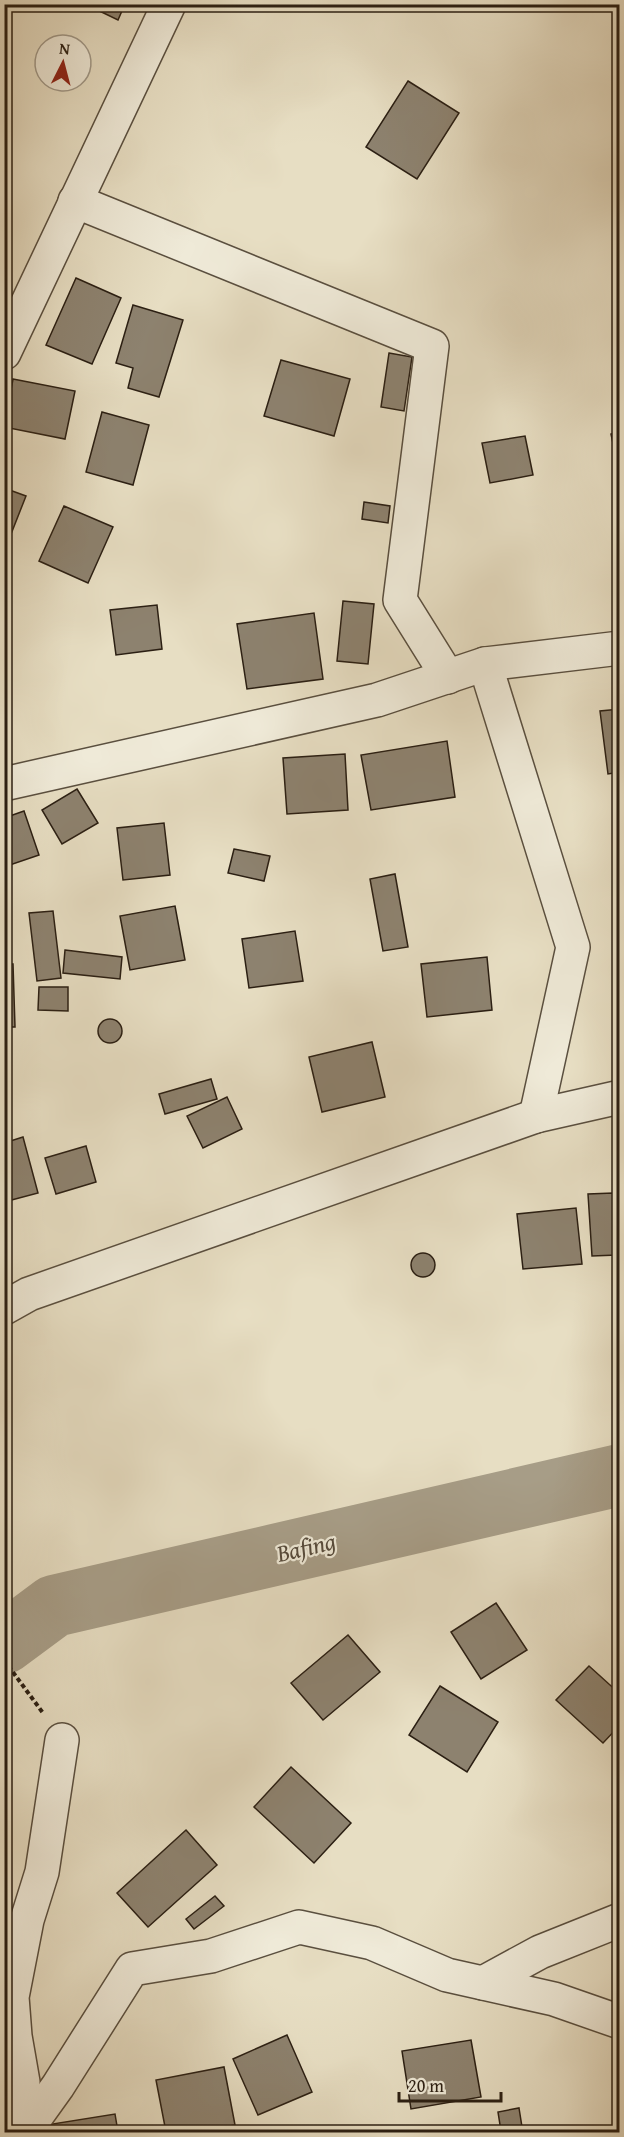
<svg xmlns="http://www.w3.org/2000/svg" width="624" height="2137" viewBox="0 0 624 2137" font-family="'Gentium Book Plus',serif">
<rect width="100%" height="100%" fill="#e7dec3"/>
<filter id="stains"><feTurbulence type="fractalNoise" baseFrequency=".00333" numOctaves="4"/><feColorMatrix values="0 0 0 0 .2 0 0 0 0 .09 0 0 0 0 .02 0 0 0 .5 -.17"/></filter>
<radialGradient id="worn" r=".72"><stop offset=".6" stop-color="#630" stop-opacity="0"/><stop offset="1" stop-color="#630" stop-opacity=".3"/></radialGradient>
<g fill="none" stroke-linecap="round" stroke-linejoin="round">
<path stroke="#a79d87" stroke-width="62" d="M 4,1643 L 54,1606 L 620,1475"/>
</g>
<g fill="#8d826f" stroke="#2b1f13" stroke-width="1.5">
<path d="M 85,4 L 125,4 L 118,20 Z"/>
<path d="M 408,81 L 459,113 L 417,179 L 366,147 Z"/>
<path d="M 76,278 L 121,298 L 92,364 L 46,345 Z"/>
<path d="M 133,305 L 183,320 L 159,397 L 128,388 L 133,368 L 116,363 Z"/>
<path d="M 389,353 L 412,357 L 404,411 L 381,407 Z"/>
<path d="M 281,360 L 350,379 L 334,436 L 264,416 Z"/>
<path d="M 13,379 L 75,391 L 65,439 L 4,427 Z"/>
<path d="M 102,412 L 149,425 L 133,485 L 86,472 Z"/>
<path d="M 620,432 L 620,476 L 611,434 Z"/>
<path d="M 525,436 L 533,475 L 490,483 L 482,443 Z"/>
<path d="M 4,488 L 26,496 L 11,534 L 4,532 Z"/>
<path d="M 364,502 L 390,506 L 388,523 L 362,519 Z"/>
<path d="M 64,506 L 113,527 L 88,583 L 39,561 Z"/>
<path d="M 343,601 L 374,604 L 368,664 L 337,661 Z"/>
<path d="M 157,605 L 162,649 L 116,655 L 110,610 Z"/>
<path d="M 314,613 L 323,679 L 247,689 L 237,624 Z"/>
<path d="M 4,655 L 10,695 L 4,696 Z"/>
<path d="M 620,709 L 620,772 L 608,774 L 600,711 Z"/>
<path d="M 447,741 L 455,797 L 371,810 L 361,755 Z"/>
<path d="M 345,754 L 348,810 L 287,814 L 283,758 Z"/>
<path d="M 77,789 L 98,823 L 62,844 L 42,810 Z"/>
<path d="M 24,811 L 39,855 L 4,867 L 4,818 Z"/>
<path d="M 164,823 L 170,875 L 123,880 L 117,828 Z"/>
<path d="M 234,849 L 270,856 L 264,881 L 228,873 Z"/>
<path d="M 395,874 L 408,947 L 383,951 L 370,879 Z"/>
<path d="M 175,906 L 185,960 L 130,970 L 120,916 Z"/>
<path d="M 53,911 L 61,978 L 37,981 L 29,913 Z"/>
<path d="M 295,931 L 303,981 L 249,988 L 242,939 Z"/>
<path d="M 65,950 L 122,957 L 120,979 L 63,973 Z"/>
<path d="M 487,957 L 492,1010 L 427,1017 L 421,964 Z"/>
<path d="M 4,964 L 13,964 L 15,1027 L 4,1027 Z"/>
<path d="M 39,987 L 68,987 L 68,1011 L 38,1010 Z"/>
<circle cx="110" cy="1031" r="12"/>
<path d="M 372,1042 L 385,1097 L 322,1112 L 309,1057 Z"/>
<path d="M 211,1079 L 217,1099 L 165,1114 L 159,1094 Z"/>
<path d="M 227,1097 L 242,1129 L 203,1148 L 187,1116 Z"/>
<path d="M 23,1137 L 38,1193 L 4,1202 L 4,1143 Z"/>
<path d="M 86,1146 L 96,1182 L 56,1194 L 45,1158 Z"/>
<path d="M 613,1193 L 617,1255 L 592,1256 L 588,1194 Z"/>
<path d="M 576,1208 L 582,1264 L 523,1269 L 517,1214 Z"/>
<circle cx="423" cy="1265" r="12"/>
<path d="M 496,1603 L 527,1650 L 481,1679 L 451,1632 Z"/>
<path d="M 348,1635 L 380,1672 L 323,1720 L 291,1683 Z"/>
<path d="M 589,1666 L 620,1694 L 620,1725 L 603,1743 L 556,1700 Z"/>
<path d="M 440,1686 L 498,1722 L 467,1772 L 409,1735 Z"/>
<path d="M 291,1767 L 351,1823 L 314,1863 L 254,1807 Z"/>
<path d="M 186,1830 L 217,1865 L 148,1927 L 117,1893 Z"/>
<path d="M 215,1896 L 224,1906 L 194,1929 L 186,1919 Z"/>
<path d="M 287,2035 L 312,2092 L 258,2115 L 233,2059 Z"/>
<path d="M 471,2040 L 481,2097 L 411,2109 L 402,2051 Z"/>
<path d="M 224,2067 L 235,2125 L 198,2132 L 166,2132 L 156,2080 Z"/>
<path d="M 519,2108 L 522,2127 L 501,2131 L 498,2112 Z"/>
<path d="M 115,2114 L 118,2132 L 47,2132 L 46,2125 Z"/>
</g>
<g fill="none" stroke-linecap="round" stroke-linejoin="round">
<g stroke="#5a4f3f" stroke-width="36">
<g id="street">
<path d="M 75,201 L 432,346 L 400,600 L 448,677"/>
<path d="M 4,353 L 169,4"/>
<path d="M 485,664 L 573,947 L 536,1116"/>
<path d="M 4,784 L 377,700 L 485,664 L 620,648"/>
<path d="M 4,1308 L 29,1294 L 536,1116 L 620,1097"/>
<path d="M 483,1983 L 540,1952 L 620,1920"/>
<path d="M 14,2132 L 23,2082 L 15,2036 L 12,1997 L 27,1920 L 42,1872 L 62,1740"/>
<path d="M 25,2132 L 58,2086 L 132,1969 L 211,1956 L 299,1927 L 372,1943 L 447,1975 L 554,1999 L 620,2022"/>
</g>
</g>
<path stroke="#2b1f13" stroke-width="4" stroke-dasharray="4.5 3" stroke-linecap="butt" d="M 4,1660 L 43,1713"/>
<use href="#street" stroke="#efead8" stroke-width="33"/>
</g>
<g text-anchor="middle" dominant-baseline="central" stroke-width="4.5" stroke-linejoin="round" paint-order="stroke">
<g font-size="24" font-style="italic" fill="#564b3c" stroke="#efead8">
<text transform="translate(306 1547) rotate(-13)">Bafing</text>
</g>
</g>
<rect width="624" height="2137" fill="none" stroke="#e7dec3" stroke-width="24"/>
<rect x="6" y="6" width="612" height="2125" fill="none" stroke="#2b1f13" stroke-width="3"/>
<rect x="12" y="12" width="600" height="2113" fill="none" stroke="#2b1f13" stroke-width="1.5"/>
<g transform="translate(63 63) rotate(6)"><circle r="28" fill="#efead8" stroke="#a19989" stroke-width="1.5"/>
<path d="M0-4.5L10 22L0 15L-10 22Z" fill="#8f2418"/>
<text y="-9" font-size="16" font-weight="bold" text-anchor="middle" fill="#2b1f13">N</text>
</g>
<path d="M399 2092v9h102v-9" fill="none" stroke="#2b1f13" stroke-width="3"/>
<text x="408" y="2092" font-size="18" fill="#2b1f13" stroke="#efead8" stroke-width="4.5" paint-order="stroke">20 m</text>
<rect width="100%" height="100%" filter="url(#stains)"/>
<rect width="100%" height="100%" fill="url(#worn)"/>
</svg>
